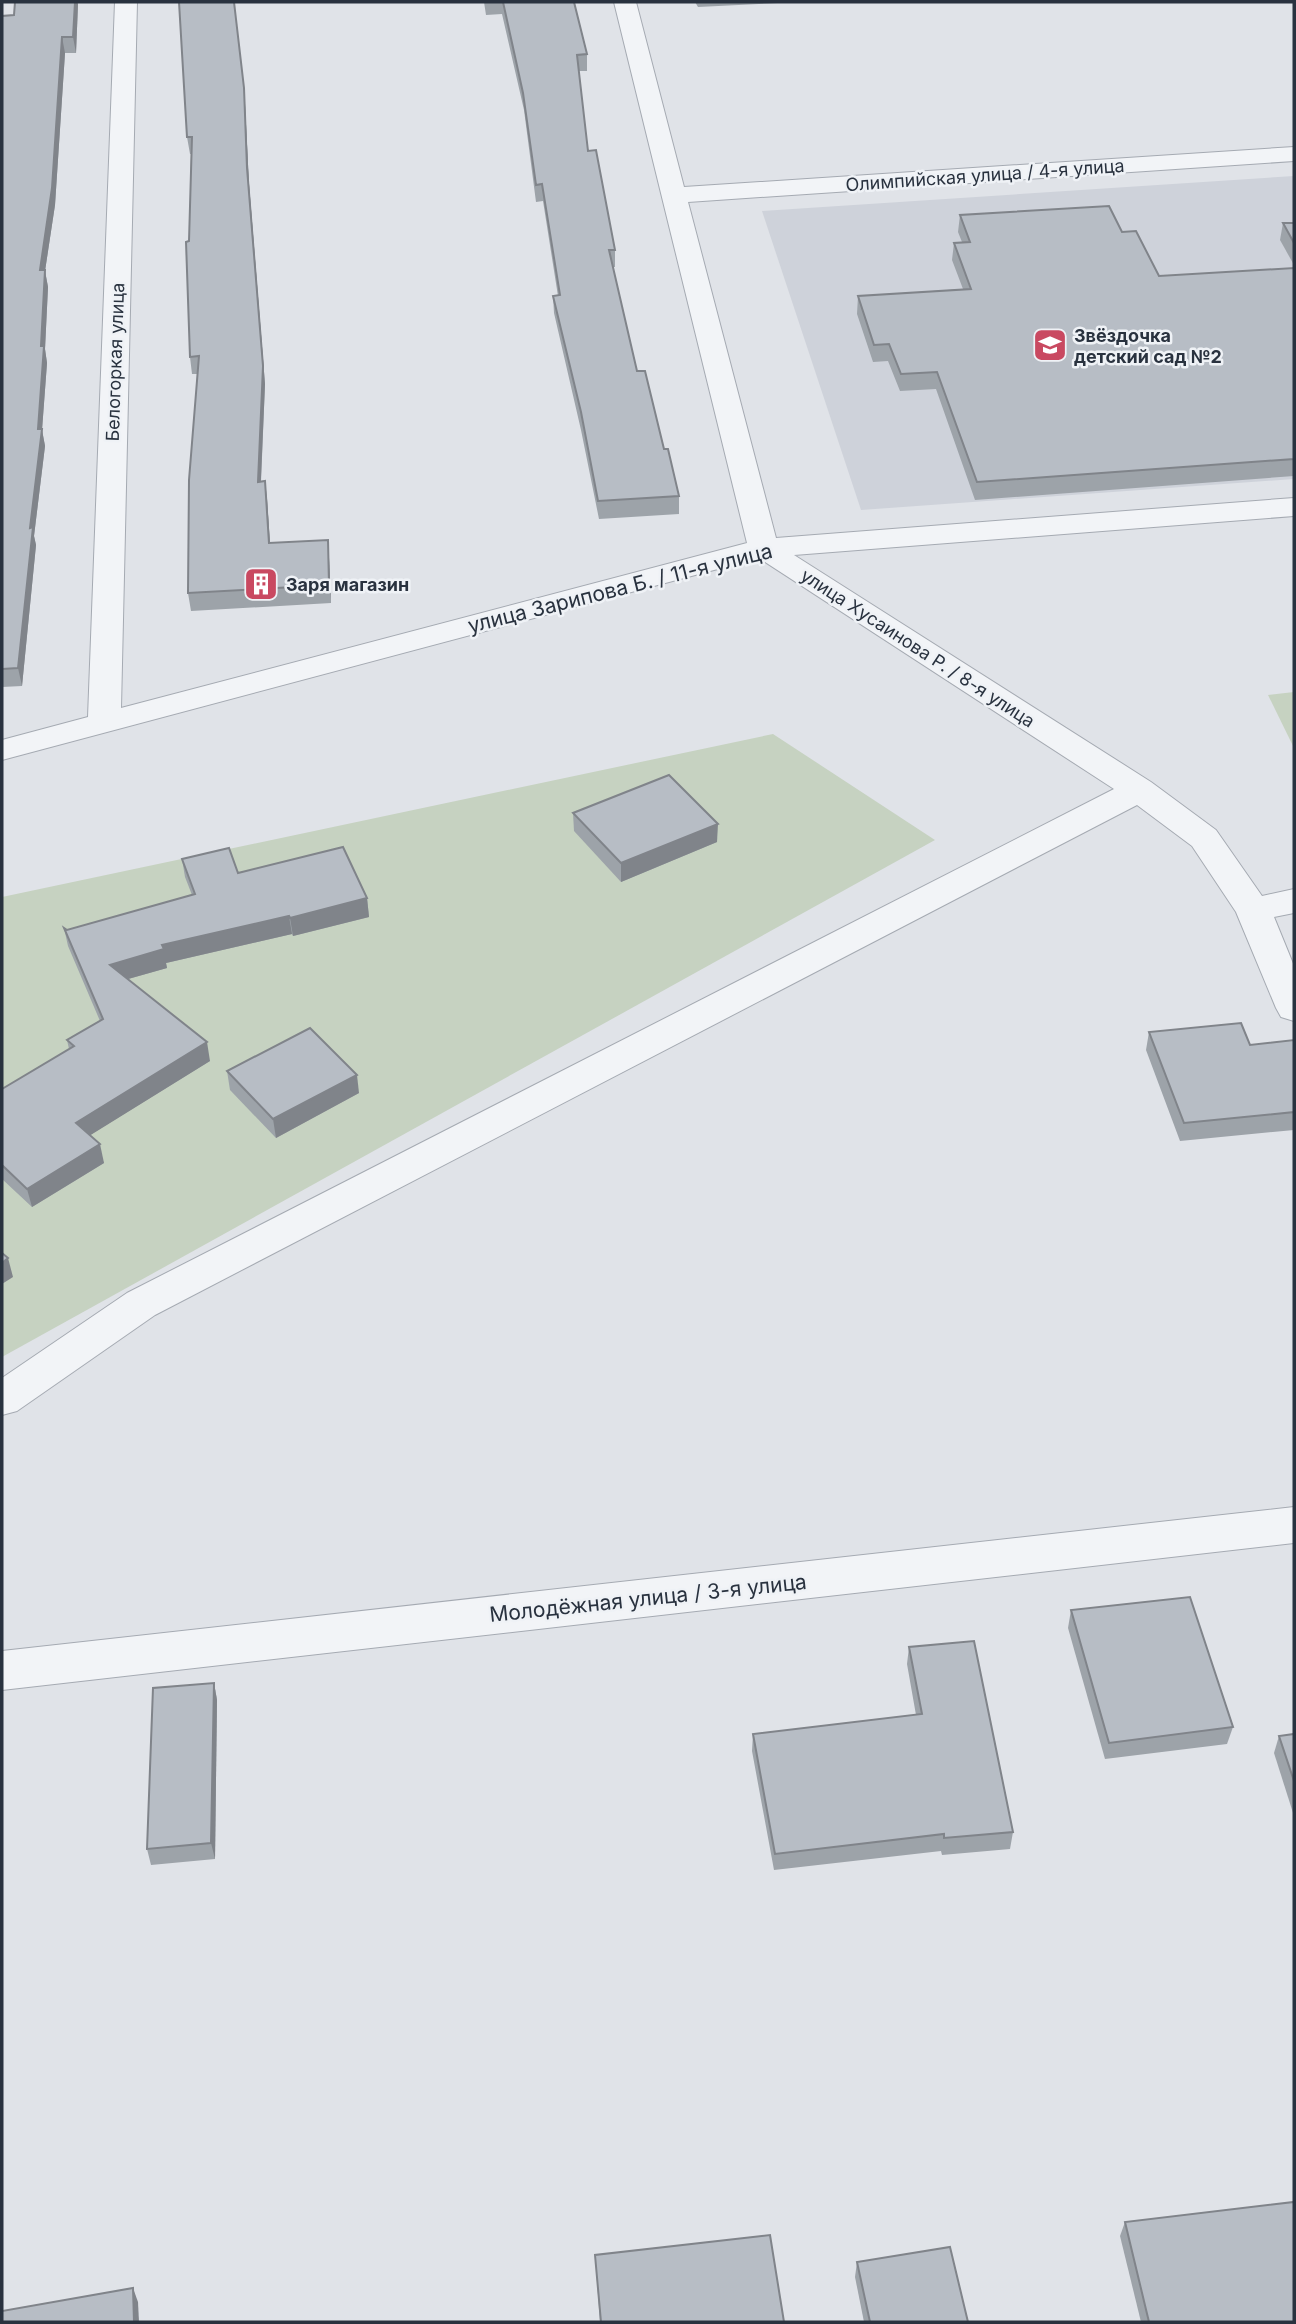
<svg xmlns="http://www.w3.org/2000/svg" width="1296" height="2324" viewBox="0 0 1296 2324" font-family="Inter,sans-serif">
<rect width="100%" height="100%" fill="#e0e3e8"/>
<path fill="#ced2da" d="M 1294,176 L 1294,479 L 861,510 L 762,211 Z"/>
<g fill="#c6d2c1">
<path d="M 1294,692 L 1294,748 L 1268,695 Z"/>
<path d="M 773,734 L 935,840 L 2,1357 L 2,897 Z"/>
</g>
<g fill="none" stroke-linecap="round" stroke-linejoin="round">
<g stroke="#a5aab2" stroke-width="2">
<g id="minor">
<path d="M 115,2 L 137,2 L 121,708 L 747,543 L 614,2 L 636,2 L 684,187 L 1294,147 L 1294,161 L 688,202 L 776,538 L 1294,498 L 1294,516 L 794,555 L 1151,782 L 1216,830 L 1262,896 L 1294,889 L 1294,913 L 1274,917 L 1294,966 L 1294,1021 L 1281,1017 L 1276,1008 L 1236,912 L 1192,846 L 1137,805 L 155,1315 L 17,1411 L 2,1415 L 2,1378 L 127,1293 L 1114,789 L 759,558 L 2,760 L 2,740 L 88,717 Z"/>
<path d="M 1294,1507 L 1294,1543 L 2,1690 L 2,1651 Z"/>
</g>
</g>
<use href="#minor" fill="#f2f4f7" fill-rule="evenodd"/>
</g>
<g fill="#9da3a9">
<path d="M 15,2 L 77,2 L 78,4 L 76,53 L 65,53 L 55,205 L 45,271 L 48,287 L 45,349 L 47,363 L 42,430 L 45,446 L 34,536 L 36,545 L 22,686 L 2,687 L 2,16 L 14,15 Z"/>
<path d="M 484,2 L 574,2 L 587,54 L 587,71 L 579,71 L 588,151 L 615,250 L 615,267 L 613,267 L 637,371 L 679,496 L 679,514 L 599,519 L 581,430 L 554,313 L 553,296 L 558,296 L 543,201 L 536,202 L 524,110 L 502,14 L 486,15 Z"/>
<path d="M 695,2 L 798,2 L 698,7 Z"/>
<path d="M 245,104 L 249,184 L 265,384 L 261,482 L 267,499 L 270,543 L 329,558 L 331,603 L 191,611 L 188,593 L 197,374 L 192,374 L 190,357 L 189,241 L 191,154 L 190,154 L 187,137 Z"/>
<path d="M 960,215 L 1122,232 L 1159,276 L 1294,268 L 1294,476 L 975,500 L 936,389 L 900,391 L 888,361 L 873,362 L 857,314 L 858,296 L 963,289 L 952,260 L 954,243 L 962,242 L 958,232 Z"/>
<path d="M 1283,223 L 1294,223 L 1294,265 L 1280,240 Z"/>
<path d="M 573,813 L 717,842 L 621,882 L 574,831 Z"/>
<path d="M 182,859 L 238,873 L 367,898 L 369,917 L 293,936 L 292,934 L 166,963 L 167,968 L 128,979 L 210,1061 L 90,1135 L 104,1163 L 32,1207 L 2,1179 L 2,1089 L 69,1049 L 67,1040 L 100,1021 L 68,946 L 64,928 L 67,930 L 192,895 L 185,877 Z"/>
<path d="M 1149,1032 L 1250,1045 L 1294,1040 L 1294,1130 L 1180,1141 L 1146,1050 Z"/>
<path d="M 227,1071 L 359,1093 L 276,1138 L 230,1090 Z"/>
<path d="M 1071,1610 L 1233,1727 L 1227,1744 L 1105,1759 L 1068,1628 Z"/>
<path d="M 909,1647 L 1013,1832 L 1010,1849 L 942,1855 L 941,1851 L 774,1870 L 752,1751 L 753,1734 L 916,1715 L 907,1664 Z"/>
<path d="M 214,1683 L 217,1700 L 215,1859 L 151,1865 L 147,1849 Z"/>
<path d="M 1294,1734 L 1294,1816 L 1274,1753 L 1279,1736 Z"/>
<path d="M 1125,2222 L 1294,2322 L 1141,2322 L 1120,2236 Z"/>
<path d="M 595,2255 L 784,2322 L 600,2322 Z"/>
<path d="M 857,2262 L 968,2322 L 864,2322 L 855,2277 Z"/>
</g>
<g fill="#80848a">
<path d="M 75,2 L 77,2 L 78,4 L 76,53 L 73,37 Z"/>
<path d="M 234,2 L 245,104 L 249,184 L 265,384 L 260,500 L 258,482 Z"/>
<path d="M 62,37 L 65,53 L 55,205 L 45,271 L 48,287 L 45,349 L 47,363 L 42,430 L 45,446 L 34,536 L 36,545 L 22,686 L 18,668 L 38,429 L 40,270 Z"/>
<path d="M 265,481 L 267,499 L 271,561 L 269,543 Z"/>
<path d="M 328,540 L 329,558 L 331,603 L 329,585 Z"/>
<path d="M 718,824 L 717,842 L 621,882 L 621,863 Z"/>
<path d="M 367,898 L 369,917 L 293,936 L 290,918 Z"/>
<path d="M 289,916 L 292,934 L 166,963 L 167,968 L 114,983 L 110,965 L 162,945 Z"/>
<path d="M 207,1042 L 210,1061 L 81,1141 L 76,1123 Z"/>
<path d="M 357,1075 L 359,1093 L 276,1138 L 273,1119 Z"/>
<path d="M 100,1144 L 104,1163 L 32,1207 L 27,1189 Z"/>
<path d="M 8,1258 L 13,1277 L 2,1284 L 2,1263 Z"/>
<path d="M 214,1683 L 217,1700 L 215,1859 L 211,1843 Z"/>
<path d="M 133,2288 L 138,2302 L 139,2322 L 134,2322 Z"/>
</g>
<g fill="#b7bdc5" stroke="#80848a" stroke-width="2">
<path d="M 15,2 L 75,2 L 73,37 L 62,37 L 52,188 L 40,270 L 45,270 L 41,346 L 44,346 L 38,429 L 42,429 L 30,528 L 33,527 L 18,668 L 2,669 L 2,16 L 14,15 Z"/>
<path d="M 179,2 L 234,2 L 244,88 L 247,168 L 263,366 L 258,482 L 265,481 L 269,543 L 328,540 L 329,585 L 188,593 L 189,480 L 199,356 L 190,357 L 186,242 L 189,241 L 192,137 L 187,137 Z"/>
<path d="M 503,2 L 574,2 L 587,54 L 577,55 L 588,151 L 596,150 L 615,250 L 609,250 L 637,371 L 645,371 L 664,449 L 668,449 L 679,496 L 598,501 L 581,412 L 553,296 L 560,295 L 542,184 L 536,185 L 523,93 Z"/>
<path d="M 1109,206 L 1122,232 L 1136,231 L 1159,276 L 1294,268 L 1294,459 L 977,482 L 937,372 L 901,374 L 889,344 L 874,345 L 858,296 L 971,289 L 954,243 L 970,242 L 960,215 Z"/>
<path d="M 1283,223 L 1294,223 L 1294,243 Z"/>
<path d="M 669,775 L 718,824 L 621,863 L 573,813 Z"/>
<path d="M 343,847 L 367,898 L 290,918 L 289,916 L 162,945 L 164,949 L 110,965 L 207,1042 L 76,1123 L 100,1144 L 27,1189 L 2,1165 L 2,1089 L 74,1046 L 67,1040 L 103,1019 L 64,928 L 67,930 L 195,894 L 182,859 L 229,848 L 238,873 Z"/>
<path d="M 1241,1023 L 1250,1045 L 1294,1040 L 1294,1112 L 1184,1123 L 1149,1032 Z"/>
<path d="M 310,1028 L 357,1075 L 273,1119 L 227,1071 Z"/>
<path d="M 2,1253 L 8,1258 L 2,1263 Z"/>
<path d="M 1190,1597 L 1233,1727 L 1109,1743 L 1071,1610 Z"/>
<path d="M 974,1641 L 1013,1832 L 944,1838 L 944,1834 L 775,1854 L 753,1734 L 922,1714 L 909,1647 Z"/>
<path d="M 214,1683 L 211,1843 L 147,1849 L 153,1688 Z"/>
<path d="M 1294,1734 L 1294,1781 L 1279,1736 Z"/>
<path d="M 1294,2202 L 1294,2322 L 1149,2322 L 1125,2222 Z"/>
<path d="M 770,2235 L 784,2322 L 601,2322 L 595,2255 Z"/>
<path d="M 950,2247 L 968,2322 L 870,2322 L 857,2262 Z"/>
<path d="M 133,2288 L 134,2322 L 2,2322 L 2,2311 Z"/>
</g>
<defs>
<g id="school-square" transform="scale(1.75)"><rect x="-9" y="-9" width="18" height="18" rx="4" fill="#c94961" stroke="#eff2f6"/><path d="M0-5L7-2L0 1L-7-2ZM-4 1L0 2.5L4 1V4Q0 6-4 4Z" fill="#fff"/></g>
<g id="building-square" transform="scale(1.75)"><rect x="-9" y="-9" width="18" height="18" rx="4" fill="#c94961" stroke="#eff2f6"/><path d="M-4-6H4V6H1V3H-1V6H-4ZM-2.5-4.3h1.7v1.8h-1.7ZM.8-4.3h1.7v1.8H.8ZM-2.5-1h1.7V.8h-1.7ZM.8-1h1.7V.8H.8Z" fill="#fff"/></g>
</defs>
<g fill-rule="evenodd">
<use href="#school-square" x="1050" y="345"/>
<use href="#building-square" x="261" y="584"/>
</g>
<g text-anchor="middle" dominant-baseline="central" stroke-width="5" stroke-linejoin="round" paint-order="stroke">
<g font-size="18" fill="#29323f" stroke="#eff2f6">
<text transform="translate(985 175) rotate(-4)">Олимпийская улица / 4-я улица</text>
<text transform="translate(115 362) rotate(-88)">Белогоркая улица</text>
<text transform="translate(918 648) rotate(33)">улица Хусаинова Р. / 8-я улица</text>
</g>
<g font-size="18" font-weight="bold" fill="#29323f" stroke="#eff2f6" text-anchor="start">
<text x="1074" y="335">Звёздочка<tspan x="1074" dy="21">детский сад №2</tspan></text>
<text x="286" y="584">Заря магазин</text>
</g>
<g font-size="21" fill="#29323f" stroke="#eff2f6">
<text transform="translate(620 588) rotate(-14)">улица Зарипова Б. / 11-я улица</text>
<text transform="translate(648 1598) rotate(-6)">Молодёжная улица / 3-я улица</text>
</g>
</g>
<rect width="1296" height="2324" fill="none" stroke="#29323f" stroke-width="7"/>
</svg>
